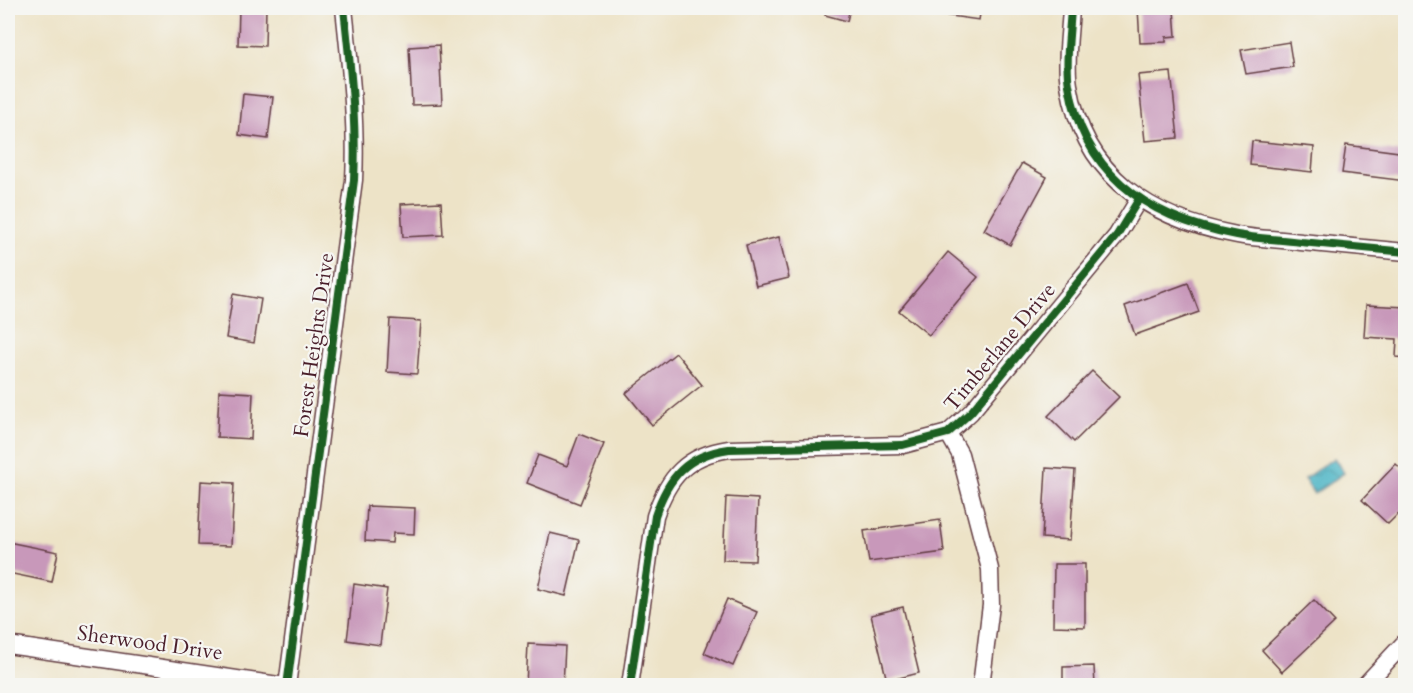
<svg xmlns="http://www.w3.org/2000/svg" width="1413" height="693" viewBox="0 0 1413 693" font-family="Cardo,serif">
<defs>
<pattern id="water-waves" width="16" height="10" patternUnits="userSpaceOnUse" patternTransform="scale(1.5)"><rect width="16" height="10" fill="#47b3c4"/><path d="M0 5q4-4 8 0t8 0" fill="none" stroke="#3d919f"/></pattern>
</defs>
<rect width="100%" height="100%" fill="#f6f6f2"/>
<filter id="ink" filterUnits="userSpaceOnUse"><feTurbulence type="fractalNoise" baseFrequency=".0167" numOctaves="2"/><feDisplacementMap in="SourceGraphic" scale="12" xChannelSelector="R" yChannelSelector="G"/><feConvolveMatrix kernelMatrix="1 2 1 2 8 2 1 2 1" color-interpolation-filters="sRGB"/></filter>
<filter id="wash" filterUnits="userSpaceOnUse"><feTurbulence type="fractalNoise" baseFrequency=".008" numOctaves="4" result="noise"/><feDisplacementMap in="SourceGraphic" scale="24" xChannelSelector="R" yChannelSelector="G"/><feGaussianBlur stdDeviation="1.35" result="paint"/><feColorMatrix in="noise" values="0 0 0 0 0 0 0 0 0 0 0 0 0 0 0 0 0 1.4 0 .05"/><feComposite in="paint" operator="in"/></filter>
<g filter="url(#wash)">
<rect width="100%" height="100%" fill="#ede3c7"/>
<path fill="url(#water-waves)" stroke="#486978" stroke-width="1.5" d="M 1334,458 L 1344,473 L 1314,494 L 1304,479 Z"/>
<g id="blocks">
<g fill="#c898ba">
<path d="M 239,8 L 266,8 L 265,46 L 238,45 Z"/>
<path d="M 827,8 L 850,8 L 847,21 L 825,15 Z"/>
<path d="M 938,8 L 981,8 L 979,20 L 937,14 Z"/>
<path d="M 1138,8 L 1164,8 L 1164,11 L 1174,10 L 1176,36 L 1166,37 L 1166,42 L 1140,43 Z"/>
<path d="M 1289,42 L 1293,67 L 1246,74 L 1241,50 Z"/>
<path d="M 439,45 L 442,104 L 412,105 L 409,47 Z"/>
<path d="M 1171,72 L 1178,138 L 1145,141 L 1138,75 Z"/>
<path d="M 243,94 L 273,97 L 268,139 L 239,135 Z"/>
<path d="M 1252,141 L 1314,147 L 1312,172 L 1250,165 Z"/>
<path d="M 1346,145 L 1406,153 L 1406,181 L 1342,173 Z"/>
<path d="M 1022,163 L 1047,177 L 1010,245 L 984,230 Z"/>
<path d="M 441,202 L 443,235 L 403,237 L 401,204 Z"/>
<path d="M 779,237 L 789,278 L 756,286 L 746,245 Z"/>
<path d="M 948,252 L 978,277 L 929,335 L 899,311 Z"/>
<path d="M 1188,283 L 1199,312 L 1135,335 L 1125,306 Z"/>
<path d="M 233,294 L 261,299 L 254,343 L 226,338 Z"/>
<path d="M 1366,305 L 1406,307 L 1406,358 L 1396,357 L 1397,339 L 1364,337 Z"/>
<path d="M 390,319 L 421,321 L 417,374 L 387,372 Z"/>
<path d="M 676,353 L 702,385 L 652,425 L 626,393 Z"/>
<path d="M 1092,371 L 1119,397 L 1074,442 L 1048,416 Z"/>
<path d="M 219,391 L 253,393 L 251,439 L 217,437 Z"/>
<path d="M 579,434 L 604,444 L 580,504 L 527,483 L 538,455 L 567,466 Z"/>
<path d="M 1396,464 L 1406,473 L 1406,506 L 1388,524 L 1362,500 Z"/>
<path d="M 1046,468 L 1075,470 L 1070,540 L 1042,538 Z"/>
<path d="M 201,481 L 234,483 L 231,546 L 198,545 Z"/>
<path d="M 726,497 L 758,499 L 755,561 L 723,560 Z"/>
<path d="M 367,506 L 415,508 L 414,534 L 393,533 L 392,543 L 365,541 Z"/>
<path d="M 940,520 L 944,552 L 869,562 L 864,531 Z"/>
<path d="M 550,533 L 579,540 L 566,596 L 538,589 Z"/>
<path d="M 8,542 L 58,552 L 52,582 L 8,573 Z"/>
<path d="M 1054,564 L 1085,564 L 1085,627 L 1053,626 Z"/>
<path d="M 354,584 L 387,589 L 380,645 L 347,640 Z"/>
<path d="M 727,599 L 757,612 L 733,666 L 704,653 Z"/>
<path d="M 1314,600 L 1335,622 L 1282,672 L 1262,650 Z"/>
<path d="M 903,607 L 919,673 L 887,681 L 871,615 Z"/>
<path d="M 528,644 L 565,646 L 563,686 L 526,686 Z"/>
<path d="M 1094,666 L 1095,686 L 1063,686 L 1063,667 Z"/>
</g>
</g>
</g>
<g filter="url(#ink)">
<use href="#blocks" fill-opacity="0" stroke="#623c42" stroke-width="1.5"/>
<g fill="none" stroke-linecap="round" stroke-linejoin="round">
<g stroke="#623c42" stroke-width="19">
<g id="minor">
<path d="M 1071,8 C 1070,31 1065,62 1069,85 C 1084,177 1151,219 1237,235 C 1258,239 1280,239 1301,242 C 1336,245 1371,249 1406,252"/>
<path d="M 948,433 L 960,454 L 990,569 L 991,605 L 981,686"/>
<path d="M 8,645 L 285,686"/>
<path d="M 287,686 L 354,180 C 357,122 350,65 344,8"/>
<path d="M 630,686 L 655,516 C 668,477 687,455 729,449 L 903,445 L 948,433 L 971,412 L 1117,235 L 1139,199"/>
<path d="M 1364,686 L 1406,641"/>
</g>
</g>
<use href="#minor" stroke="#fff" stroke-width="16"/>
<g stroke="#f6f6f2" stroke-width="11">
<g id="cycleway">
<path d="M 1071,8 C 1070,31 1065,62 1069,85 C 1084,177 1151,219 1237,235 C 1258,239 1280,239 1301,242 C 1336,245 1371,249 1406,252"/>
<path d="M 287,686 L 354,180 C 357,122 350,65 344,8"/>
<path d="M 630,686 L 655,516 C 668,477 687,455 729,449 L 903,445 L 948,433 L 971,412 L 1117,235 L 1139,199"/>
</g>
</g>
<use href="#cycleway" stroke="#1b5e20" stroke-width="8"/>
</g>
</g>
<g text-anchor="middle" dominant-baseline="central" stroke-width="4.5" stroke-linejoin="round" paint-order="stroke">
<g font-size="21" fill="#4a1f2b" stroke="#f6f6f2">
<text transform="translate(314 345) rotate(-82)">Forest Heights Drive</text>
<text transform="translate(1000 347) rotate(-50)">Timberlane Drive</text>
<text transform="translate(150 643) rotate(8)">Sherwood Drive</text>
</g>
</g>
<rect width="1413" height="693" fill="none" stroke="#f6f6f2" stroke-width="30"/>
</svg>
